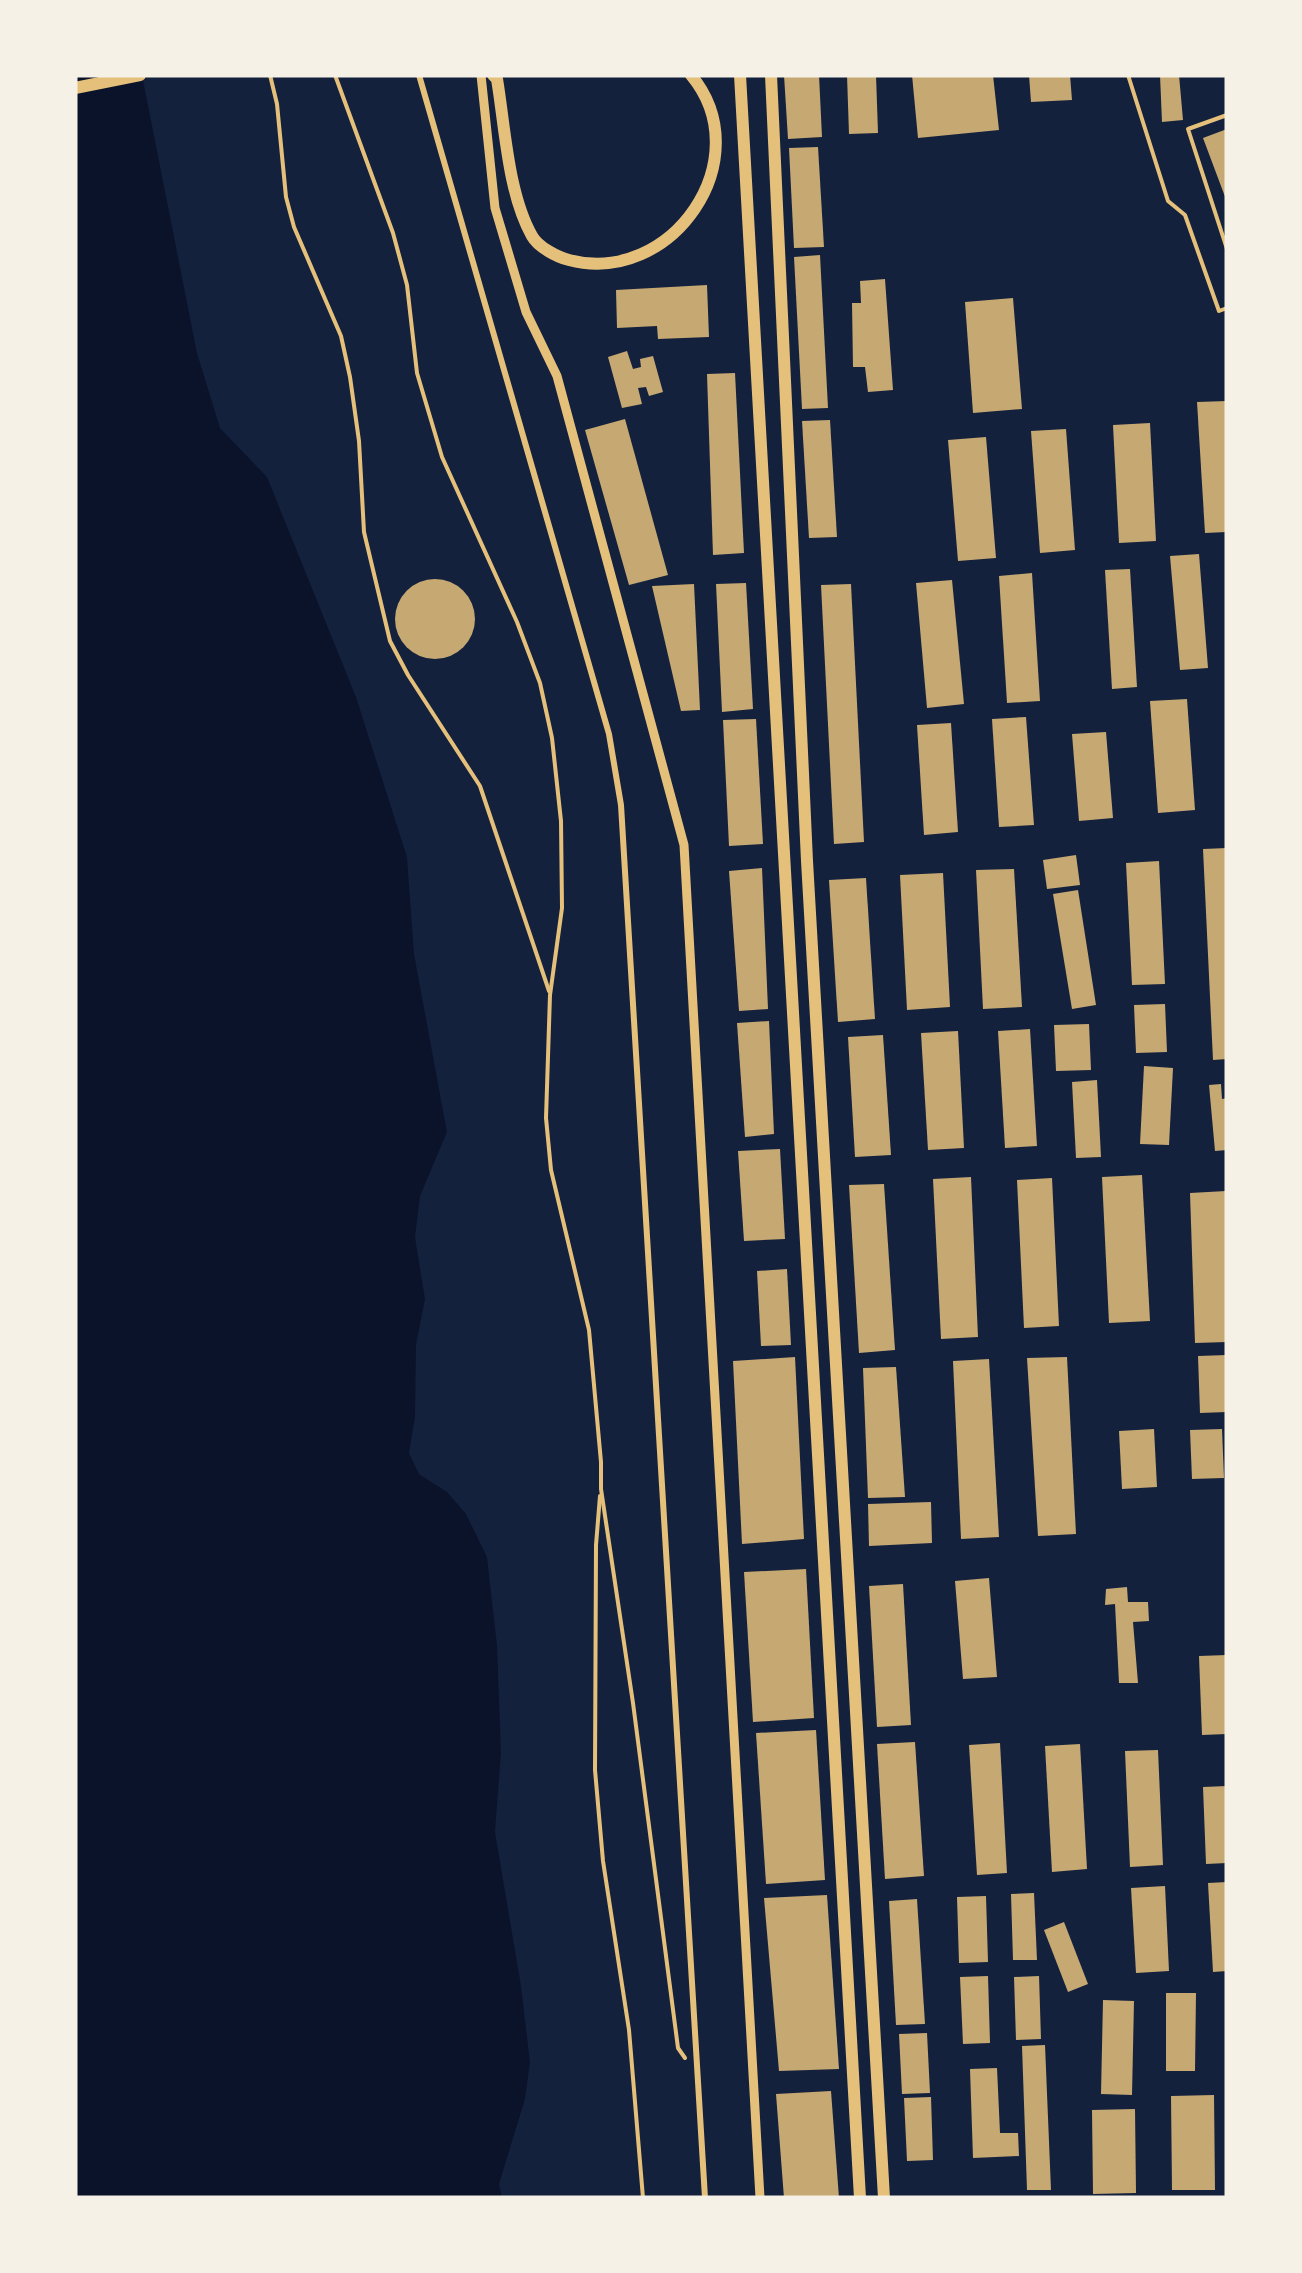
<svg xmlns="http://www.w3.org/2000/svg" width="1302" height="2273" viewBox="0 0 1302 2273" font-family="Arial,sans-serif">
<rect width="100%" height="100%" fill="#14213d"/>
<path fill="#0b132b" d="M 75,75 L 142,75 L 197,353 L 220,428 L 267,477 L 356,697 L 407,857 L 414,954 L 447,1132 L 420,1196 L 415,1237 L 425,1299 L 416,1345 L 415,1417 L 409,1453 L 419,1474 L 447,1492 L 466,1514 L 487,1557 L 497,1645 L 501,1753 L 495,1832 L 521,1986 L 530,2062 L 525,2099 L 499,2184 L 502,2198 L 75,2198 Z"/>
<g fill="#c6a872">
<path d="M 784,75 L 819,75 L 822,137 L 788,139 Z"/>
<path d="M 847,75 L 876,75 L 878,133 L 849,134 Z"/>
<path d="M 912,75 L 993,75 L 999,130 L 918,138 Z"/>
<path d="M 1029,75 L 1070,75 L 1072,100 L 1031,102 Z"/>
<path d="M 1160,75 L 1179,75 L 1183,120 L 1162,122 Z"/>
<path d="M 1227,129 L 1227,202 L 1203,138 Z"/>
<path d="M 818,147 L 824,247 L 794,248 L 789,148 Z"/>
<path d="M 820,255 L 828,408 L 802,409 L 794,257 Z"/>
<path d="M 885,279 L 893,390 L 868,392 L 865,367 L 853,367 L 852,303 L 861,303 L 860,281 Z"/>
<path d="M 707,285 L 709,337 L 658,339 L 657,326 L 617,328 L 616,290 Z"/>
<path d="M 1013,298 L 1022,409 L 973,413 L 965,302 Z"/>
<path d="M 627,351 L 633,369 L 641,367 L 640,359 L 653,356 L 663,392 L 649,396 L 646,387 L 638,388 L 642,404 L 622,408 L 608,357 Z"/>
<path d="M 735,373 L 744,553 L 713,555 L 707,374 Z"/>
<path d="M 1227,401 L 1227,532 L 1205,533 L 1197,402 Z"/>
<path d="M 625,419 L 668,575 L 629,585 L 585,430 Z"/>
<path d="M 830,420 L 837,537 L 809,538 L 802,421 Z"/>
<path d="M 1150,423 L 1156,541 L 1119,543 L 1113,425 Z"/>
<path d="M 1066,429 L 1075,550 L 1040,553 L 1031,431 Z"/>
<path d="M 986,437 L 996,558 L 958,561 L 948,440 Z"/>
<path d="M 1199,554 L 1208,668 L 1180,670 L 1170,556 Z"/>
<path d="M 1130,569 L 1137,687 L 1112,689 L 1105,570 Z"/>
<path d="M 1032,573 L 1040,701 L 1007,703 L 999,576 Z"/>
<circle cx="435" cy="619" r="40"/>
<path d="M 952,580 L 964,704 L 927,708 L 916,583 Z"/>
<path d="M 746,583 L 753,709 L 722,712 L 716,584 Z"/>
<path d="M 694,584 L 700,710 L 681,711 L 652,586 Z"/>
<path d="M 851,584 L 864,842 L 834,844 L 821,585 Z"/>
<path d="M 1187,699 L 1195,810 L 1158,813 L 1150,701 Z"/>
<path d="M 1026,717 L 1034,825 L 999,827 L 992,719 Z"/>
<path d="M 756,719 L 763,844 L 729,846 L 723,720 Z"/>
<path d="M 951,723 L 958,832 L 924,835 L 917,725 Z"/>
<path d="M 1106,732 L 1113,818 L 1079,821 L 1072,734 Z"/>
<path d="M 1227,848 L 1227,1059 L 1213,1060 L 1203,849 Z"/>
<path d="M 1076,855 L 1080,885 L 1047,889 L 1043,860 Z"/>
<path d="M 1159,861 L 1165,984 L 1132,985 L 1126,863 Z"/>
<path d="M 762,868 L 768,1009 L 739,1011 L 729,871 Z"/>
<path d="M 1014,869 L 1022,1007 L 983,1009 L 976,870 Z"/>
<path d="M 943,873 L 950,1007 L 907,1010 L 900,875 Z"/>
<path d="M 866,878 L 875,1019 L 838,1022 L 829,880 Z"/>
<path d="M 1078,890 L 1096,1005 L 1072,1009 L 1053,894 Z"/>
<path d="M 1165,1004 L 1167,1052 L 1136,1053 L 1134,1005 Z"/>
<path d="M 769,1021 L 774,1134 L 745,1137 L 737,1023 Z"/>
<path d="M 1089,1024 L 1091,1070 L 1056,1071 L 1054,1025 Z"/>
<path d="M 1030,1029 L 1037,1146 L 1005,1148 L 998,1031 Z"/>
<path d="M 958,1031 L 964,1148 L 928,1150 L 921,1033 Z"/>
<path d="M 883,1035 L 891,1155 L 855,1157 L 848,1037 Z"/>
<path d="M 1144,1066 L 1173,1068 L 1169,1145 L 1140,1144 Z"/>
<path d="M 1097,1080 L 1101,1157 L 1076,1158 L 1072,1082 Z"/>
<path d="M 1221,1084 L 1222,1099 L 1227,1098 L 1227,1150 L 1215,1151 L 1209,1085 Z"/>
<path d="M 780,1149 L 785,1239 L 744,1241 L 738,1151 Z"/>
<path d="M 1142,1175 L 1150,1321 L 1109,1323 L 1102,1177 Z"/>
<path d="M 971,1177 L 978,1337 L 941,1339 L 933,1179 Z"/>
<path d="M 1052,1178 L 1059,1326 L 1024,1328 L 1017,1180 Z"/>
<path d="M 884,1184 L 895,1350 L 859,1353 L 849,1185 Z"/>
<path d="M 1226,1191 L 1227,1342 L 1195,1343 L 1190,1193 Z"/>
<path d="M 787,1269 L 791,1345 L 761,1346 L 757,1271 Z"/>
<path d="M 1227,1355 L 1227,1412 L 1200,1413 L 1198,1356 Z"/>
<path d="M 795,1357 L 804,1539 L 742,1544 L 733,1361 Z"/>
<path d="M 1067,1357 L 1076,1534 L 1038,1536 L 1027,1358 Z"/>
<path d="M 989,1359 L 999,1537 L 961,1539 L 953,1361 Z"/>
<path d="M 896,1367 L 905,1497 L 868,1498 L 863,1368 Z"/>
<path d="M 1154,1429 L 1157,1487 L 1122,1489 L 1119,1431 Z"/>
<path d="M 1222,1429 L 1224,1478 L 1192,1479 L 1190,1430 Z"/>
<path d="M 931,1502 L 932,1543 L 869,1546 L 868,1504 Z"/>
<path d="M 806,1569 L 814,1718 L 753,1722 L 744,1572 Z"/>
<path d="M 989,1578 L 997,1677 L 963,1679 L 955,1581 Z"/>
<path d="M 903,1584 L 911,1725 L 877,1727 L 869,1586 Z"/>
<path d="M 1127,1587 L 1128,1602 L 1148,1602 L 1149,1621 L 1133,1622 L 1138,1683 L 1119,1683 L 1115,1604 L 1105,1605 L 1106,1589 Z"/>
<path d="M 1227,1655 L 1227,1734 L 1202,1735 L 1199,1656 Z"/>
<path d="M 816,1730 L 825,1880 L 766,1884 L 756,1733 Z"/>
<path d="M 915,1742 L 924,1876 L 885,1879 L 877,1744 Z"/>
<path d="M 1000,1743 L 1007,1873 L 977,1875 L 969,1745 Z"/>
<path d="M 1080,1744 L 1087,1869 L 1052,1872 L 1045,1746 Z"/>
<path d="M 1158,1750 L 1163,1865 L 1130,1867 L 1125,1751 Z"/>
<path d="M 1227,1786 L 1227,1863 L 1206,1864 L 1203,1787 Z"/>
<path d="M 1227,1882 L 1227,1971 L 1213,1972 L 1208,1883 Z"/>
<path d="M 1165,1886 L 1169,1971 L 1136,1973 L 1131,1888 Z"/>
<path d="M 1034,1893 L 1037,1960 L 1013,1960 L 1011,1894 Z"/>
<path d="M 827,1895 L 839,2069 L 779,2071 L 764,1898 Z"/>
<path d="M 986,1896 L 988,1962 L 959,1963 L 957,1897 Z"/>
<path d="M 917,1899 L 925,2024 L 896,2025 L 889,1901 Z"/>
<path d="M 1064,1922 L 1088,1984 L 1068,1992 L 1044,1930 Z"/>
<path d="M 988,1976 L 990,2043 L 963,2044 L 960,1977 Z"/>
<path d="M 1039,1976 L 1041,2039 L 1016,2040 L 1014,1977 Z"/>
<path d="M 1166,1993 L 1196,1993 L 1195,2071 L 1166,2071 Z"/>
<path d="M 1103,2000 L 1134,2001 L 1132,2095 L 1101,2094 Z"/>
<path d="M 927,2033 L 930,2093 L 902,2094 L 899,2034 Z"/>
<path d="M 1045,2045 L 1051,2190 L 1027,2190 L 1022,2046 Z"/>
<path d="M 997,2068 L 1000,2133 L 1018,2133 L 1019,2156 L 973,2158 L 970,2069 Z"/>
<path d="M 831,2091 L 839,2198 L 784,2198 L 776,2094 Z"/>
<path d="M 1214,2095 L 1215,2190 L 1172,2190 L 1171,2096 Z"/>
<path d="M 931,2097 L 933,2160 L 907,2161 L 904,2098 Z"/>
<path d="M 1135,2109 L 1136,2193 L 1093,2194 L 1092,2110 Z"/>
</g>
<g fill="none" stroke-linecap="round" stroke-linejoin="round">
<g stroke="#e5c07b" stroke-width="4">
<path d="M 270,75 L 277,104 L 286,197 L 294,227 L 341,336 L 350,377 L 359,441 L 364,532 L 390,641 L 408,675 L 480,786 L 549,991"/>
<path d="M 335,75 L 393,233 L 407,285 L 417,373 L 442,457 L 517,622 L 540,683 L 552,738 L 561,821 L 562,908 L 550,995 L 546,1118 L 551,1170 L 589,1330 L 601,1462 L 601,1489 L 633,1703 L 678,2048 L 685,2058"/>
<path d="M 600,1496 L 596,1545 L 595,1770 L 603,1861 L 629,2030 L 643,2198"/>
</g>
<g stroke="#e5c07b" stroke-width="4">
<path d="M 1128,75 L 1168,201 L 1185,215 L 1219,311 L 1227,308"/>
<path d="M 1227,115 L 1188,129 L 1227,249"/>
</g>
<path stroke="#e5c07b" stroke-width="6" d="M 419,75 L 609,734 L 621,805 L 705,2198"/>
<path stroke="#e5c07b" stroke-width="9" d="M 481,75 L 495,208 L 526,312 L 557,376 L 684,845 L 760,2198"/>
<g stroke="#e5c07b" stroke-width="12">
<path d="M 493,75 L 497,79 C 505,127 508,194 532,236 C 538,247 557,257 569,260 C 671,287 761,159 691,75"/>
<path d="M 740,75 L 860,2198"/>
<path d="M 771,75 L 807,861 L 884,2198"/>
<path d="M 75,88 L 140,75"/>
</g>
</g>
<rect width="1302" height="2273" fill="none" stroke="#f6f1e7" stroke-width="155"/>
</svg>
